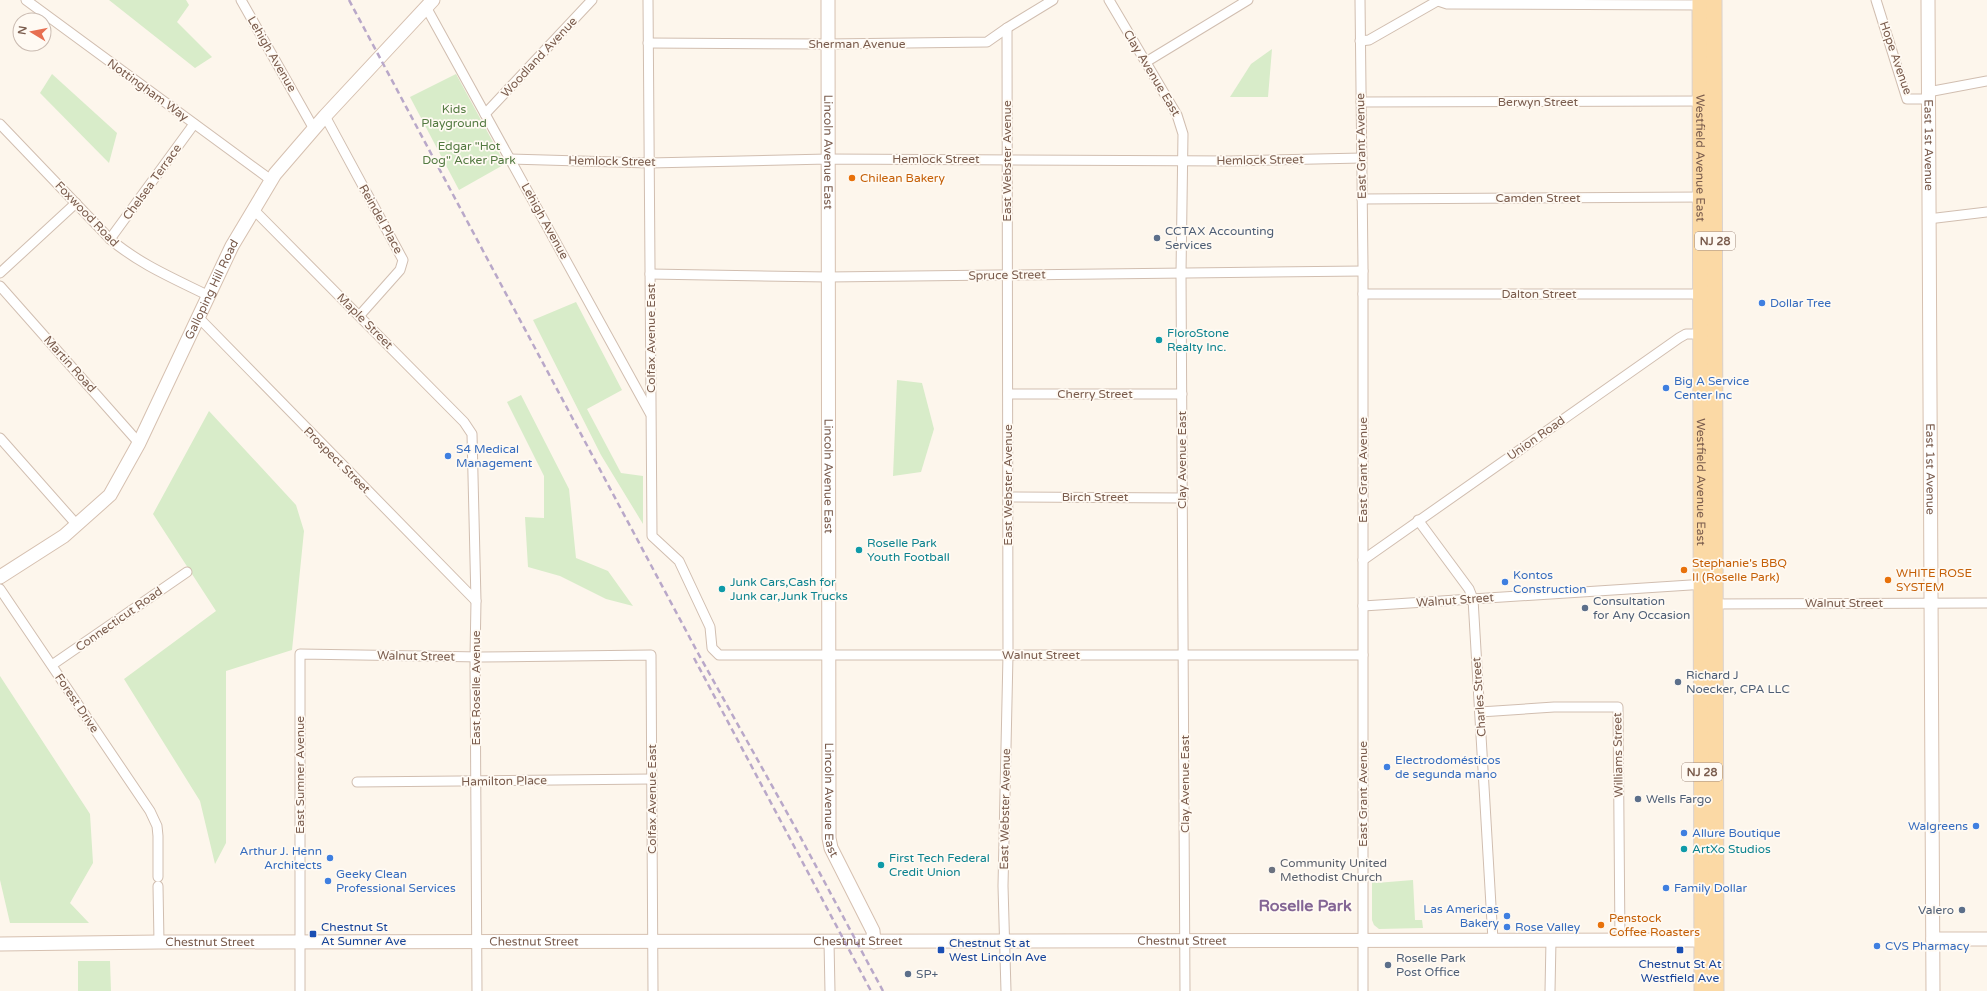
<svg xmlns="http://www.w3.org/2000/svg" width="1987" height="991" viewBox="0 0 1987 991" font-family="'Varela Round',sans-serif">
<rect width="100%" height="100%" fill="#fdf6ec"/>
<g fill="#d8ecc9">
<path d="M 109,0 L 186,0 L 189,5 L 177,22 L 212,57 L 195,68 Z"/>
<path d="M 1272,49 L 1268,97 L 1230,97 L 1251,64 Z"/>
<path d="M 52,74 L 117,133 L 109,163 L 40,93 Z"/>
<path d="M 456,74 L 505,164 L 459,190 L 410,97 Z"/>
<path d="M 576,302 L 622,390 L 587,409 L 621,473 L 643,476 L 643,524 L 601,455 L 533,320 Z"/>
<path d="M 897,380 L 922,383 L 934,429 L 921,472 L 893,476 Z"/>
<path d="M 521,395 L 569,489 L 576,558 L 608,571 L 633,606 L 606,599 L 560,576 L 528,567 L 525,517 L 544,518 L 544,476 L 507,402 Z"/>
<path d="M 209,411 L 296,505 L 304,531 L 292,650 L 226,671 L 226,843 L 215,864 L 200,801 L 124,679 L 216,611 L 153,514 Z"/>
<path d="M 0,676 L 90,814 L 93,863 L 70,903 L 89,923 L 10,923 L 0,880 Z"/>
<path d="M 1376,874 L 1376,883 L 1413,880 L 1415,920 L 1422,920 L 1423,928 L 1379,929 L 1374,925 L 1372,920 L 1372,878 Z"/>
<path d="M 78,961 L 110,961 L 111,991 L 78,991 Z"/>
</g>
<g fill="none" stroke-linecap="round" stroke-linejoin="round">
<g stroke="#d1beb0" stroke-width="11">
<g id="street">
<path d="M 26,0 L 271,180"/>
<path d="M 241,0 L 314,129"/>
<path d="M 648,0 L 652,536 L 679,561 L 710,627 L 712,648 L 719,655 L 1363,655"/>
<path d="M 1109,0 L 1177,115 L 1183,134 L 1181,273 L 1185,991"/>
<path d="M 1360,0 L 1363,266 L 1363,991"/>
<path d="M 1876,0 L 1907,99 L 1928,99"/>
<path d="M 1438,1 L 1447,4 L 1705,5"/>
<path d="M 426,7 L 650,413"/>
<path d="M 1360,41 L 1369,40 L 1439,0"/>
<path d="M 648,43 L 828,44 L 987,42 L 1007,28 L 1053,0"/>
<path d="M 1146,62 L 1248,0"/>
<path d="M 1928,92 L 1987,81"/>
<path d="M 1361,102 L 1705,101"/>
<path d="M 485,114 L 592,0"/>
<path d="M 325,116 L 403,260 L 400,270 L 360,315"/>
<path d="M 0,124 L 110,239 C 139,264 175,279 209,296"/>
<path d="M 510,159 L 649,163 L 828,159 L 1231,161 L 1362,158"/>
<path d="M 1362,199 L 1705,197"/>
<path d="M 254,210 L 464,422 L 472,434 L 476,601 L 475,657 L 477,991"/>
<path d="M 1928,219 L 1987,212"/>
<path d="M 110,239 L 194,124"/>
<path d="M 0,273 L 76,203"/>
<path d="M 650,274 L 828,277 L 1363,271"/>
<path d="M 0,286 L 139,443"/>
<path d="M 1363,294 L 1705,294"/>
<path d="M 199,318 L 476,601"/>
<path d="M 1008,394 L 1182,394"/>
<path d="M 0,438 L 77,525"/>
<path d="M 1008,497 L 1183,498"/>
<path d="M 1418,520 L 1469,589 L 1473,599 L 1493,940"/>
<path d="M 1363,560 L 1679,338 L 1686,334 L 1704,334"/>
<path d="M 0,589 L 150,811 L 157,826 L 158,836 L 158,877"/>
<path d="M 1711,604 L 1987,603"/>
<path d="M 1363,606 L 1706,584"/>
<path d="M 52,665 L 187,572"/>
<path d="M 1480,712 L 1554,707 L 1618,707 L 1620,941"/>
<path d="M 357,782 L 651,779"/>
<path d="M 158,886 L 159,942"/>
<path d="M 829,942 L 830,991"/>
<path d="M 300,991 L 300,654 L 481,657 L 651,655 L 653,991"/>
<path d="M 1006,991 L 1003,886 L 1008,655 L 1007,28"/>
<path d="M 1550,991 L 1551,940"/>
</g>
</g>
<g stroke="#d6c0b0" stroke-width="15">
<g id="secondary">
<path id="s1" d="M 828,0 L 829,838 L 831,848 L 873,931 L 874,942"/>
<path id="s2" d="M 1928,0 L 1933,991"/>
<path id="s3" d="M 0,577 L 64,536 L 110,495 L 139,443 L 232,246 L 275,174 L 325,116 L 433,0"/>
<path d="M 1933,939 L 1987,939"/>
<path id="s4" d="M 0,944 L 159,942 L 1712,940"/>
</g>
</g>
<g stroke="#dad1cd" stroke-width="17">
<g id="primary">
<path id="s5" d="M 1700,0 L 1702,991"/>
<path d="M 1714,0 L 1716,991"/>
</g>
</g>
<use href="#street" stroke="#fff" stroke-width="9"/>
<use href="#secondary" stroke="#fff" stroke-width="13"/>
<use href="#primary" stroke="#fbd9a5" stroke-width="15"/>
<g stroke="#b9a8c9" stroke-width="2.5" stroke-dasharray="6 4" stroke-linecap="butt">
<path d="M 349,0 L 699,655 L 795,827 L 883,991"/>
<path d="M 694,658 L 871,991"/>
</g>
</g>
<g fill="#e8710a" stroke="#fffaf3" stroke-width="1.5">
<circle cx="852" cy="178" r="4"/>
<circle cx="1684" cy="570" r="4"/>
<circle cx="1888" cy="580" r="4"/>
<circle cx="1601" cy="925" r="4"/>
</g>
<g fill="#5c6f8a" stroke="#fffaf3" stroke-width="1.5">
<circle cx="1157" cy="238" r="4"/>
<circle cx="1585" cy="608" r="4"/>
<circle cx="1678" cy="682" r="4"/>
<circle cx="1638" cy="799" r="4"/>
<circle cx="1962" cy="910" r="4"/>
<circle cx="1388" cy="965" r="4"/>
<circle cx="908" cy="974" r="4"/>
</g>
<g fill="#3f7fe0" stroke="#fffaf3" stroke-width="1.5">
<circle cx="1762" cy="303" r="4"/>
<circle cx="1666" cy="388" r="4"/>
<circle cx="448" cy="456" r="4"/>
<circle cx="1505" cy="582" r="4"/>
<circle cx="1387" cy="767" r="4"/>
<circle cx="1976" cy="826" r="4"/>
<circle cx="1684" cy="833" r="4"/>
<circle cx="330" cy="858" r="4"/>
<circle cx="328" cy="881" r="4"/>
<circle cx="1666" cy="888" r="4"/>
<circle cx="1507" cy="916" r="4"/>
<circle cx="1507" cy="927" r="4"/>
<circle cx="1877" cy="946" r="4"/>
</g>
<g fill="#0f9aa8" stroke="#fffaf3" stroke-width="1.5">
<circle cx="1159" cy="340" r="4"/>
<circle cx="859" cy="550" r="4"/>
<circle cx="722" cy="589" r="4"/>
<circle cx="1684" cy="849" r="4"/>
<circle cx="881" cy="865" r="4"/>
</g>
<circle fill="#6b7280" stroke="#fffaf3" stroke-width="1.5" cx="1272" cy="870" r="4"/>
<g fill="#1a4fb4" stroke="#fffaf3" stroke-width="1.5">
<rect x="309" y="930" width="8" height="8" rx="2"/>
<rect x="937" y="946" width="8" height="8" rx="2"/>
<rect x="1676" y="946" width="8" height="8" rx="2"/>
</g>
<g text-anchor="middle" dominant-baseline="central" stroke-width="3.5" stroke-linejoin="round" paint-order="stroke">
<g fill="#fffaf3" stroke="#a28b7f" stroke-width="1">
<rect x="1695" y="232" width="40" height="18" rx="3"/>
<rect x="1682" y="763" width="40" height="18" rx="3"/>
</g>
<g font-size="11" font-weight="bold" fill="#7a5c4d">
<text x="1715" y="241">NJ 28</text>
<text x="1702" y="772">NJ 28</text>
</g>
<g font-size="12" fill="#7a5c4d" stroke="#fffaf3">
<text x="857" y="44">Sherman Avenue</text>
<text transform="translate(272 54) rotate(60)">Lehigh Avenue</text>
<text transform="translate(539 57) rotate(-47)">Woodland Avenue</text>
<text transform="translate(1896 58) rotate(71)">Hope Avenue</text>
<text transform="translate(1152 73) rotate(59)">Clay Avenue East</text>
<text transform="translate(148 90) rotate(36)">Nottingham Way</text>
<text x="1538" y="102">Berwyn Street</text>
<text stroke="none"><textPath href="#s2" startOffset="145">East 1st Avenue</textPath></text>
<text transform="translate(1361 146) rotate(-91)">East Grant Avenue</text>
<text stroke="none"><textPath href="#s1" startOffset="152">Lincoln Avenue East</textPath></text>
<text stroke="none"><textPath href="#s5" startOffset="158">Westfield Avenue East</textPath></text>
<text x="936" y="159">Hemlock Street</text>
<text transform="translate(1260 160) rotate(-1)">Hemlock Street</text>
<text transform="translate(612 161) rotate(1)">Hemlock Street</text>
<text transform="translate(1007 161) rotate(-90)">East Webster Avenue</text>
<text transform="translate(152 182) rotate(-54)">Chelsea Terrace</text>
<text x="1538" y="198">Camden Street</text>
<text transform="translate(87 214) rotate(46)">Foxwood Road</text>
<text transform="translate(381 219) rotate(61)">Reindel Place</text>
<text transform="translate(545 221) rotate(61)">Lehigh Avenue</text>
<text transform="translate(1007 275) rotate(-1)">Spruce Street</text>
<text stroke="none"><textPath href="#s3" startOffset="367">Galloping Hill Road</textPath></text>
<text x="1539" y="294">Dalton Street</text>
<text transform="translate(365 321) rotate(45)">Maple Street</text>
<text transform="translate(651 338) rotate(-90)">Colfax Avenue East</text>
<text transform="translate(70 364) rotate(48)">Martin Road</text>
<text x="1095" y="394">Cherry Street</text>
<text transform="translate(1536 438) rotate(-35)">Union Road</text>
<text transform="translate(337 460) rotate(45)">Prospect Street</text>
<text transform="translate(1182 460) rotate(-90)">Clay Avenue East</text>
<text stroke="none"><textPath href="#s2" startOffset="469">East 1st Avenue</textPath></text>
<text transform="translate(1363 470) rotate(-90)">East Grant Avenue</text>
<text stroke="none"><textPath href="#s1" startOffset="476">Lincoln Avenue East</textPath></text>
<text stroke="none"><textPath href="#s5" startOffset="482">Westfield Avenue East</textPath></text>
<text transform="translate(1008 485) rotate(-90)">East Webster Avenue</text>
<text x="1095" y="497">Birch Street</text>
<text transform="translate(1455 600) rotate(-4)">Walnut Street</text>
<text x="1844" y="603">Walnut Street</text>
<text transform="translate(119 619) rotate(-35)">Connecticut Road</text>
<text x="1041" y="655">Walnut Street</text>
<text transform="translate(416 656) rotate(1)">Walnut Street</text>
<text transform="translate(476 688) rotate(-90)">East Roselle Avenue</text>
<text transform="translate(1479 697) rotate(-94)">Charles Street</text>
<text transform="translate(77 703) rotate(56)">Forest Drive</text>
<text transform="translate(1618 755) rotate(-91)">Williams Street</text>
<text transform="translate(300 775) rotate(-90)">East Sumner Avenue</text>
<text transform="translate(504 781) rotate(-1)">Hamilton Place</text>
<text transform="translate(1185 784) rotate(-90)">Clay Avenue East</text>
<text transform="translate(1363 794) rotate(-90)">East Grant Avenue</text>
<text transform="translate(652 799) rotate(-90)">Colfax Avenue East</text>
<text stroke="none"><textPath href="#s1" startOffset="800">Lincoln Avenue East</textPath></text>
<text transform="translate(1005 809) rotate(-89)">East Webster Avenue</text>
<text stroke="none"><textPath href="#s4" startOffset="1182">Chestnut Street</textPath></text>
<text stroke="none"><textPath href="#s4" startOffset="858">Chestnut Street</textPath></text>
<text stroke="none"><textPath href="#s4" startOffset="210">Chestnut Street</textPath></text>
<text stroke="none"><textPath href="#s4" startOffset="534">Chestnut Street</textPath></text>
</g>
<g font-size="12" fill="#537a41" stroke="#fffaf3">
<text x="454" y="109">Kids<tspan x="454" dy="14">Playground</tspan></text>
<text x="469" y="146">Edgar "Hot<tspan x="469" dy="14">Dog" Acker Park</tspan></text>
</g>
<g font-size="12" fill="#c56008" stroke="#fffaf3" text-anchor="start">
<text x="860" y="178">Chilean Bakery</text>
<text x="1692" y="563">Stephanie's BBQ<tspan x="1692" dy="14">II (Roselle Park)</tspan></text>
<text x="1896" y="573">WHITE ROSE<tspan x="1896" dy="14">SYSTEM</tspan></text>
<text x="1609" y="918">Penstock<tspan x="1609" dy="14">Coffee Roasters</tspan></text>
</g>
<g font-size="12" fill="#4e5e75" stroke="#fffaf3" text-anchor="start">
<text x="1165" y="231">CCTAX Accounting<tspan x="1165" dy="14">Services</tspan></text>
<text x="1593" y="601">Consultation<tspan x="1593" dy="14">for Any Occasion</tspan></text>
<text x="1686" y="675">Richard J<tspan x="1686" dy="14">Noecker, CPA LLC</tspan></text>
<text x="1646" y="799">Wells Fargo</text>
<text x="1954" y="910" text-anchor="end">Valero</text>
<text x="1396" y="958">Roselle Park<tspan x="1396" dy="14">Post Office</tspan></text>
<text x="916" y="974">SP+</text>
</g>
<g font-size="12" fill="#366cbe" stroke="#fffaf3" text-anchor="start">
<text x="1770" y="303">Dollar Tree</text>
<text x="1674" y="381">Big A Service<tspan x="1674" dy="14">Center Inc</tspan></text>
<text x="456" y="449">S4 Medical<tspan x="456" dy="14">Management</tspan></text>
<text x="1513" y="575">Kontos<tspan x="1513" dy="14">Construction</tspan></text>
<text x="1395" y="760">Electrodomésticos<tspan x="1395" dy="14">de segunda mano</tspan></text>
<text x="1968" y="826" text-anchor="end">Walgreens</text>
<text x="1692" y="833">Allure Boutique</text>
<text x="322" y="851" text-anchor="end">Arthur J. Henn<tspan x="322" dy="14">Architects</tspan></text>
<text x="336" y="874">Geeky Clean<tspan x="336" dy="14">Professional Services</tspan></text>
<text x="1674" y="888">Family Dollar</text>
<text x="1499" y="909" text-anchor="end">Las Americas<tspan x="1499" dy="14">Bakery</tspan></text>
<text x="1515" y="927">Rose Valley</text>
<text x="1885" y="946">CVS Pharmacy</text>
</g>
<g font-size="12" fill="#0d838f" stroke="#fffaf3" text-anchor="start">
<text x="1167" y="333">FloroStone<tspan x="1167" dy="14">Realty Inc.</tspan></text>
<text x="867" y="543">Roselle Park<tspan x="867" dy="14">Youth Football</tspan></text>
<text x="730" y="582">Junk Cars,Cash for<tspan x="730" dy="14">Junk car,Junk Trucks</tspan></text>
<text x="1692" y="849">ArtXo Studios</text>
<text x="889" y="858">First Tech Federal<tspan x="889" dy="14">Credit Union</tspan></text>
</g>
<g font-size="12" fill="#5b616d" stroke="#fffaf3" text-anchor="start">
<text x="1280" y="863">Community United<tspan x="1280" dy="14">Methodist Church</tspan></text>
</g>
<g font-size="12" fill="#164399" stroke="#fffaf3" text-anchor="start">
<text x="321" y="927">Chestnut St<tspan x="321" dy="14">At Sumner Ave</tspan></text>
<text x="949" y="943">Chestnut St at<tspan x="949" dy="14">West Lincoln Ave</tspan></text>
<text x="1680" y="964" text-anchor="middle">Chestnut St At<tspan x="1680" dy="14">Westfield Ave</tspan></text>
</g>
<g font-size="16" font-weight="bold" fill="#846695" stroke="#fffaf3">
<text x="1305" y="906">Roselle Park</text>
</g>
</g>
<g transform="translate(32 32) rotate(280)"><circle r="19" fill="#fffaf3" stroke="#cabbb1"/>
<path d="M0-3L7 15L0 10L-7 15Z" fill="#e76f51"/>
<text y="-6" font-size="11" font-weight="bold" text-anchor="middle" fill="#7a5c4d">N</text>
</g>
</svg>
